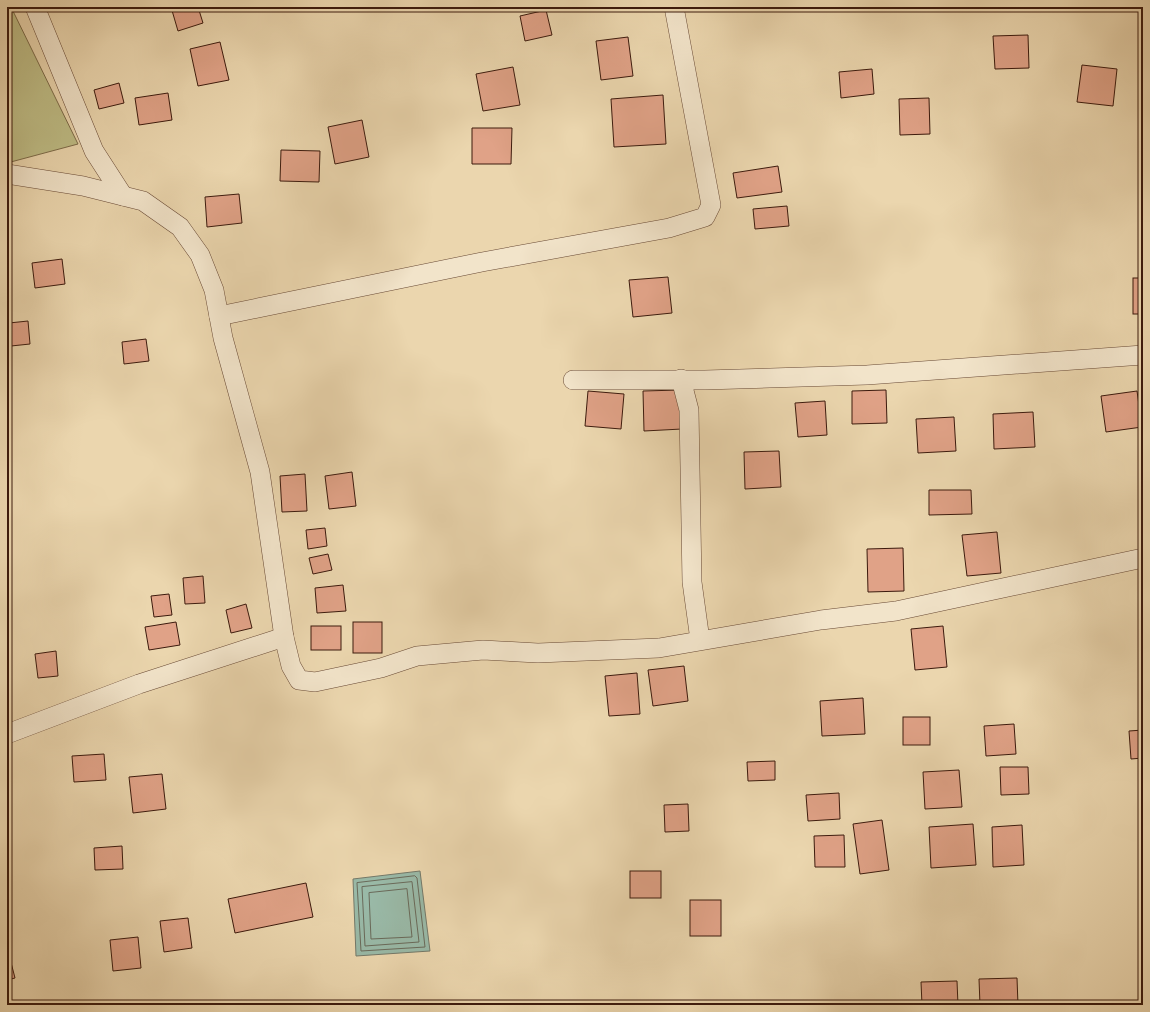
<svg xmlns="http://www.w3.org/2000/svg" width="1150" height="1012" viewBox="0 0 1150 1012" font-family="'Gentium Book Plus',serif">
<rect width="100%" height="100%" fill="#ebd6ae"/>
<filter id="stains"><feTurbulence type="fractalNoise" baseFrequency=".005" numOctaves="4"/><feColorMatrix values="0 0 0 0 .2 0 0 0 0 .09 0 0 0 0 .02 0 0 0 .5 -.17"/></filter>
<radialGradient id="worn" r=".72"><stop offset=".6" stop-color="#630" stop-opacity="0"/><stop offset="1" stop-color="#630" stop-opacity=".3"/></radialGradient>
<path fill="#bebc85" stroke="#7d6b49" d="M 7,7 L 11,7 L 78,144 L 7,163 Z"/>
<path fill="#99b9a7" stroke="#747969" d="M 420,871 L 430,951 L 356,956 L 353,879 Z"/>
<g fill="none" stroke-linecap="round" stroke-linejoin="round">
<g stroke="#6a6a5a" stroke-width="1">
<path d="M 415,876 L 417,878 L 425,947 L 361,951 L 357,883 Z"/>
<path d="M 412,882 L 419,942 L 365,946 L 362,887 Z"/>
<path d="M 407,889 L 412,937 L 371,939 L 369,893 Z"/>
</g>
</g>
<g fill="#e0a287" stroke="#3c1a0d">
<path d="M 171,7 L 198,7 L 203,23 L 178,31 Z"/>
<path d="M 546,10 L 552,35 L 525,41 L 520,16 Z"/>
<path d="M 1028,35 L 1029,68 L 995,69 L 993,36 Z"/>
<path d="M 628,37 L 633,76 L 601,80 L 596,41 Z"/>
<path d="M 220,42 L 229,80 L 198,86 L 190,49 Z"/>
<path d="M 1082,65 L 1117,69 L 1113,106 L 1077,102 Z"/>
<path d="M 513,67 L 520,105 L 483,111 L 476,74 Z"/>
<path d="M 872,69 L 874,94 L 841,98 L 839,72 Z"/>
<path d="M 119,83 L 124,103 L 99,109 L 94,90 Z"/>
<path d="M 168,93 L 172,120 L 139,125 L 135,98 Z"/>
<path d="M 663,95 L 666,144 L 614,147 L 611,99 Z"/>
<path d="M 929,98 L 930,134 L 900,135 L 899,99 Z"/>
<path d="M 362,120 L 369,157 L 335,164 L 328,127 Z"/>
<path d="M 472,128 L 512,128 L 511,164 L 472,164 Z"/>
<path d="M 281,150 L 320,151 L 319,182 L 280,181 Z"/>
<path d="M 778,166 L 782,192 L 737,198 L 733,173 Z"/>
<path d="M 239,194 L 242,223 L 207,227 L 205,197 Z"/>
<path d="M 787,206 L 789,226 L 755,229 L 753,209 Z"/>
<path d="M 62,259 L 65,284 L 35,288 L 32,263 Z"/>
<path d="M 668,277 L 672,313 L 633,317 L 629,280 Z"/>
<rect x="1133" y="278" width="10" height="36"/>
<path d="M 28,321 L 30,344 L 11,346 L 9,323 Z"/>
<path d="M 146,339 L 149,361 L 124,364 L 122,342 Z"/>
<path d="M 680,390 L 682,429 L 644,431 L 643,391 Z"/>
<path d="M 886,390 L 887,423 L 852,424 L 852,391 Z"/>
<path d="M 588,391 L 624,394 L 621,429 L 585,426 Z"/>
<path d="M 1137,391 L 1142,427 L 1106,432 L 1101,396 Z"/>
<path d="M 825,401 L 827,435 L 798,437 L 795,403 Z"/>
<path d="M 1033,412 L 1035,447 L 994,449 L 993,414 Z"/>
<path d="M 954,417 L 956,451 L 918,453 L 916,419 Z"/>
<path d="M 779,451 L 781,487 L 745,489 L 744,452 Z"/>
<path d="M 352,472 L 356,506 L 329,509 L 325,476 Z"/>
<path d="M 305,474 L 307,511 L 282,512 L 280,476 Z"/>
<path d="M 929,490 L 971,490 L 972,514 L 929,515 Z"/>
<path d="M 325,528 L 327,546 L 308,549 L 306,530 Z"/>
<path d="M 997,532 L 1001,573 L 967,576 L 962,535 Z"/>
<path d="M 903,548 L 904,591 L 868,592 L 867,549 Z"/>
<path d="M 328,554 L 332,570 L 313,574 L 309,558 Z"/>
<path d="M 203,576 L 205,603 L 185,604 L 183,578 Z"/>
<path d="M 343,585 L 346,611 L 317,613 L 315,588 Z"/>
<path d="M 169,594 L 172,615 L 154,617 L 151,596 Z"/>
<path d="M 246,604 L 252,628 L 231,633 L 226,610 Z"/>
<path d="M 176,622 L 180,645 L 149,650 L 145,627 Z"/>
<rect x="353" y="622" width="29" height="31"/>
<rect x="311" y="626" width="30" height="24"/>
<path d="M 943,626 L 947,667 L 915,670 L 911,629 Z"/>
<path d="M 56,651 L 58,676 L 38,678 L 35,654 Z"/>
<path d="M 684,666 L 688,701 L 653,706 L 648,670 Z"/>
<path d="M 637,673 L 640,714 L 609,716 L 605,676 Z"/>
<path d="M 863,698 L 865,734 L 822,736 L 820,701 Z"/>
<rect x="903" y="717" width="27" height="28"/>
<path d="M 1014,724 L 1016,754 L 986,756 L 984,726 Z"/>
<path d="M 1143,730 L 1143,758 L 1131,759 L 1129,731 Z"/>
<path d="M 104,754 L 106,780 L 74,782 L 72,756 Z"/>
<path d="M 775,761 L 775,780 L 748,781 L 747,762 Z"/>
<path d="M 1000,767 L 1028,767 L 1029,794 L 1001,795 Z"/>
<path d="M 959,770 L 962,807 L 925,809 L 923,772 Z"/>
<path d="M 162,774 L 166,809 L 133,813 L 129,777 Z"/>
<path d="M 839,793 L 840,819 L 808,821 L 806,795 Z"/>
<path d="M 688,804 L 689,831 L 665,832 L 664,805 Z"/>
<path d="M 882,820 L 889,870 L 860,874 L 853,824 Z"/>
<path d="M 973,824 L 976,865 L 931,868 L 929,827 Z"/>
<path d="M 1022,825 L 1024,865 L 993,867 L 992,827 Z"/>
<path d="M 844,835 L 845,867 L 815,867 L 814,836 Z"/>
<path d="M 122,846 L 123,869 L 95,870 L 94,848 Z"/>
<rect x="630" y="871" width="31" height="27"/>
<path d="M 7,877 L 10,898 L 7,898 Z"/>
<path d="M 306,883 L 313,917 L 235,933 L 228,899 Z"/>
<rect x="690" y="900" width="31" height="36"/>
<path d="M 188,918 L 192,948 L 164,952 L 160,921 Z"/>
<path d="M 138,937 L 141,968 L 113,971 L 110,940 Z"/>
<path d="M 7,947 L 15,978 L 7,980 Z"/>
<path d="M 1017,978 L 1018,1005 L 980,1005 L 979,979 Z"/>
<path d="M 957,981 L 958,1005 L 922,1005 L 921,982 Z"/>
</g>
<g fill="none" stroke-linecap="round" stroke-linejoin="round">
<g stroke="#684935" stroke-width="20">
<g id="street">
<path d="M 35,7 L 94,151 L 123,196"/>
<path d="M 7,174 L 83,186 L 143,201 L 180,227 L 200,255 L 214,290 L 223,338 L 260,472 L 284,637 L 291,666 L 299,680 L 315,682 L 381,668 L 417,656 L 483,650 L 538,653 L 659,648 L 821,620 L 896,611 L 1143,558"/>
<path d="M 219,316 L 482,262 L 669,228 L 705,217 L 711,205 L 674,7"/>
<path d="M 681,379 L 689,410 L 692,582 L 700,640"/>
<path d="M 573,380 L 705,380 L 867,375 L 1143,355"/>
<path d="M 7,734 L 139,684 L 284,637"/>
</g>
</g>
<use href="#street" stroke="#f2e4ca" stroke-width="19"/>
</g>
<rect width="1150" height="1012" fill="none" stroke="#ebd6ae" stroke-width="24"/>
<rect x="8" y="8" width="1134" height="996" fill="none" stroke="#3c1a0d" stroke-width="2"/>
<rect x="12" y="12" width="1126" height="988" fill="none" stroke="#3c1a0d"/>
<rect width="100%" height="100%" filter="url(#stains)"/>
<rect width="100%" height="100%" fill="url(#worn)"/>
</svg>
